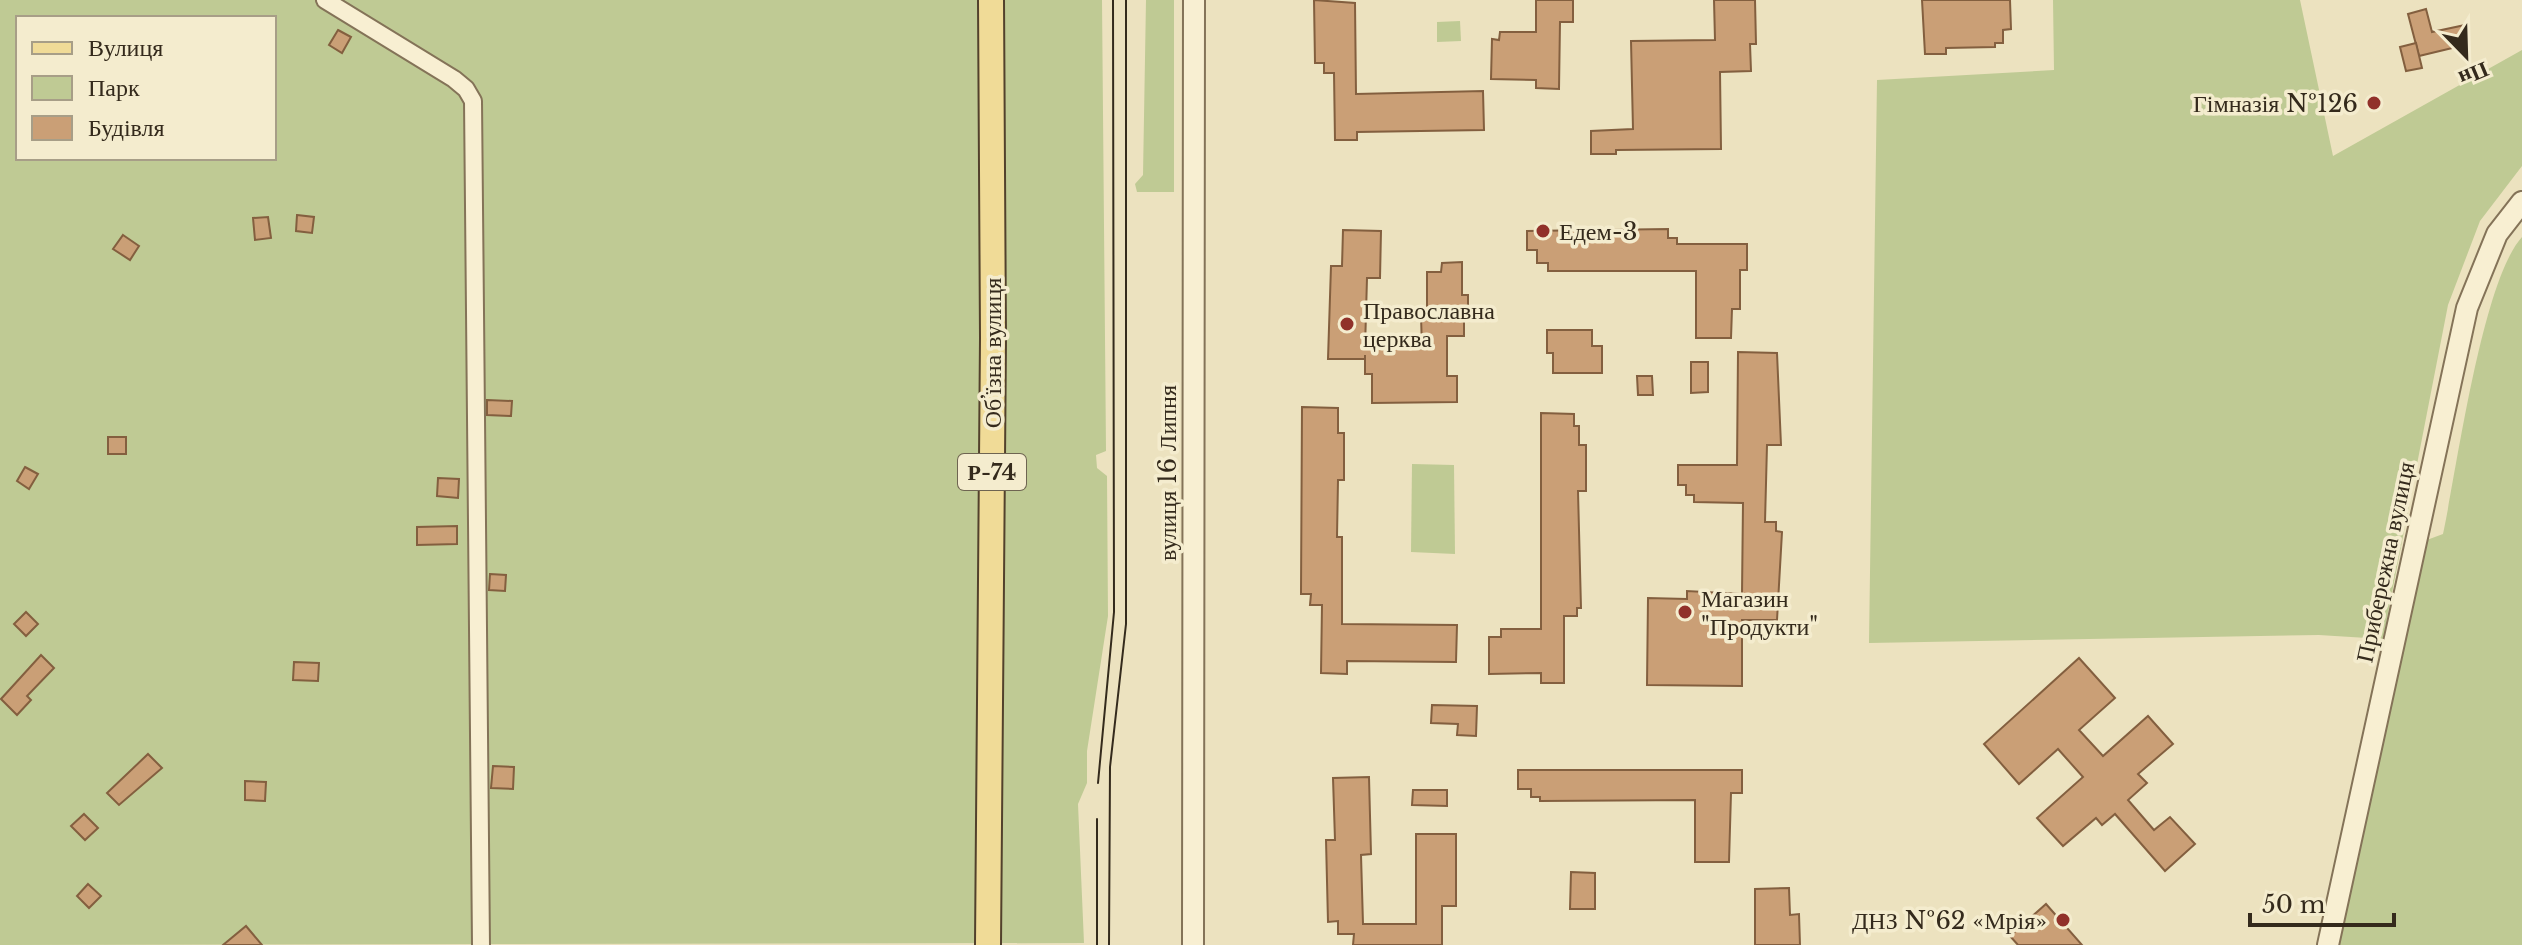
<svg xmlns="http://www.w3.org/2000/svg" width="2522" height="945" viewBox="0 0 2522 945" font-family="'Libre Baskerville',serif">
<rect width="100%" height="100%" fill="#ece2bf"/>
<g fill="#bfca94" fill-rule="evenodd">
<path d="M 0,0 L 1102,0 L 1106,451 L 1096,455 L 1097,468 L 1107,476 L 1108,616 L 1087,751 L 1087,783 L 1078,804 L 1084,943 L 0,945 ZM 18,18 L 274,18 L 274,158 L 18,158 Z"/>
<path d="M 1146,0 L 1174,0 L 1174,192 L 1137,192 L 1135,184 L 1143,175 Z"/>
<path d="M 2053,0 L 2300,0 L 2333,156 L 2522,50 L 2522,166 L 2480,221 L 2448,305 L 2383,639 L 2319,635 L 1869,643 L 1877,80 L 2054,70 Z"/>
<path d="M 1460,21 L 1461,41 L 1437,42 L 1437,22 Z"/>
<path d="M 2522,237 L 2522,945 L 2328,945 L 2416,544 L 2443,534 C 2457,469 2482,281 2522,237 Z"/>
<path d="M 1412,464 L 1454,465 L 1455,554 L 1411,552 Z"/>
</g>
<g fill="#ca9f76" stroke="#835f3f" stroke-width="2">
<path d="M 1314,0 L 1355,3 L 1356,94 L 1483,91 L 1484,130 L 1357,132 L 1357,140 L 1335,140 L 1334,73 L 1324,73 L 1324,63 L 1315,63 Z"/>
<path d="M 1536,0 L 1573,0 L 1573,22 L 1560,22 L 1559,89 L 1536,88 L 1536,80 L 1491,79 L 1492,39 L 1499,40 L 1500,32 L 1536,32 Z"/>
<path d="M 1714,0 L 1755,0 L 1756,44 L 1750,44 L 1751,71 L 1720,72 L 1721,149 L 1616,150 L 1616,154 L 1591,154 L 1591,131 L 1633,129 L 1631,41 L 1715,40 Z"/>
<path d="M 1922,0 L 2010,0 L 2011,29 L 2003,30 L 2003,43 L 1995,43 L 1995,47 L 1946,48 L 1946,54 L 1925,54 Z"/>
<path d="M 2426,9 L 2432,32 L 2465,25 L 2469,44 L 2419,56 L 2408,14 Z"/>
<path d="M 338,30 L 351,37 L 342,53 L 329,45 Z"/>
<path d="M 2416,43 L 2422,68 L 2406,71 L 2400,47 Z"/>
<path d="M 297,215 L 314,217 L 312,233 L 296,231 Z"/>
<path d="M 268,217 L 271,238 L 255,240 L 253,218 Z"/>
<path d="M 1668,229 L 1668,238 L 1677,238 L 1677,244 L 1747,244 L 1747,270 L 1740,270 L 1740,309 L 1732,309 L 1731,338 L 1696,338 L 1696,271 L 1548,271 L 1548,263 L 1537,263 L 1537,250 L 1527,250 L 1527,231 Z"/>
<path d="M 1343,230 L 1381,231 L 1380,278 L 1367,278 L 1365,349 L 1422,349 L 1421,316 L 1427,316 L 1427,272 L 1441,272 L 1442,263 L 1462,262 L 1462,295 L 1468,295 L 1468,318 L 1464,318 L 1464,336 L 1447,336 L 1447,376 L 1457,376 L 1457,402 L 1372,403 L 1372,374 L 1365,374 L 1365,355 L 1365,359 L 1328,359 L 1331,266 L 1342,266 Z"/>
<path d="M 123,235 L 139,246 L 130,260 L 113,249 Z"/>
<path d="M 1547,330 L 1592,330 L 1592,346 L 1602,346 L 1602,373 L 1553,373 L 1553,353 L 1547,353 Z"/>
<path d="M 1738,352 L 1777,353 L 1781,445 L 1767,445 L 1765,522 L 1776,522 L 1776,531 L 1782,532 L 1777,620 L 1742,620 L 1742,686 L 1647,685 L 1648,598 L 1687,599 L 1687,591 L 1742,594 L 1743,503 L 1694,502 L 1694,495 L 1686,495 L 1686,485 L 1678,485 L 1678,465 L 1737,465 Z"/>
<path d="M 1691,362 L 1708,362 L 1708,392 L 1691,393 Z"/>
<path d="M 1637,376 L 1652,376 L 1653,395 L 1638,395 Z"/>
<path d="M 487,400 L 512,401 L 511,416 L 487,415 Z"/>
<path d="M 1302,407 L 1338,408 L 1338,433 L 1344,433 L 1344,480 L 1338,480 L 1337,537 L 1342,537 L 1342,624 L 1457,625 L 1456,662 L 1347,661 L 1347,674 L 1321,673 L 1322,605 L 1310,605 L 1311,594 L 1301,594 Z"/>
<path d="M 1541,413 L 1574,414 L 1574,426 L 1579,426 L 1579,445 L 1586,445 L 1586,491 L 1578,491 L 1581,608 L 1577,608 L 1577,616 L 1564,616 L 1564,683 L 1541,683 L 1541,673 L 1489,674 L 1489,637 L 1501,637 L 1501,629 L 1541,629 Z"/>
<rect x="108" y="437" width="18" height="17"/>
<path d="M 25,467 L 38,474 L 29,489 L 17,481 Z"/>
<path d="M 438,478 L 459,479 L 458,498 L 437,496 Z"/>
<path d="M 457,526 L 457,544 L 417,545 L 417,527 Z"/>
<path d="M 490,574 L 506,575 L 505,591 L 489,590 Z"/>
<path d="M 26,612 L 38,624 L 26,636 L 14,624 Z"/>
<path d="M 41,655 L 54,668 L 27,696 L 31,700 L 17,715 L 1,699 Z"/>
<path d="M 2079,658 L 2115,698 L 2079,730 L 2103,756 L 2148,716 L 2173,744 L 2138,774 L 2147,783 L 2128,800 L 2154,830 L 2170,817 L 2195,844 L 2165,871 L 2115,814 L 2102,825 L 2096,818 L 2063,846 L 2037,818 L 2083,777 L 2058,749 L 2019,784 L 1984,744 Z"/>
<path d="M 294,662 L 319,663 L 318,681 L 293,680 Z"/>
<path d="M 1432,705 L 1477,706 L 1476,736 L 1457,735 L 1458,724 L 1431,723 Z"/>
<path d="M 148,754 L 162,768 L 119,805 L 107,793 Z"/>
<path d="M 493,766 L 514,767 L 513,789 L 491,788 Z"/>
<path d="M 1518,770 L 1742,770 L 1742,793 L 1731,793 L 1729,862 L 1695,862 L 1695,800 L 1540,801 L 1540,797 L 1531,797 L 1531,789 L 1518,789 Z"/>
<path d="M 1369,777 L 1371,854 L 1361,855 L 1363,924 L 1416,924 L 1416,834 L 1456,834 L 1456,906 L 1442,906 L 1442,945 L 1353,945 L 1354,934 L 1338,934 L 1338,921 L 1328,922 L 1326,840 L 1335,840 L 1333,778 Z"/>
<path d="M 245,781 L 266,782 L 265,801 L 245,800 Z"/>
<path d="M 1413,790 L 1447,790 L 1447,806 L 1412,805 Z"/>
<path d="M 84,814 L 98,828 L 85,840 L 71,826 Z"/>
<path d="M 1571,872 L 1595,873 L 1595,909 L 1570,909 Z"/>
<path d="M 88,884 L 101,896 L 89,908 L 77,896 Z"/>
<path d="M 1789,888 L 1790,915 L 1799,914 L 1800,945 L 1755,945 L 1755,889 Z"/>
<path d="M 2046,904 L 2082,945 L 2018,945 L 2010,936 Z"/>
<path d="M 246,926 L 262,945 L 223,945 Z"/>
</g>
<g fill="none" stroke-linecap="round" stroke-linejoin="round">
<g stroke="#847358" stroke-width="20">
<path id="minor" d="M 325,0 L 454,79 L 466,89 L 473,101 L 481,945"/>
</g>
<g stroke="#847358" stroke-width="24">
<g id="tertiary">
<path d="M 1193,945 L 1194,0"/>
<path d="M 2328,945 L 2467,308 L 2497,234 L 2522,202"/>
</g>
</g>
<g stroke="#52412c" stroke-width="28">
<path id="primary" d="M 988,945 L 993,338 L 991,0"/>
</g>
<use href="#minor" stroke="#f8efd2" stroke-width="16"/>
<use href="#tertiary" stroke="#f8efd2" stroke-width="20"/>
<use href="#primary" stroke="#f0db97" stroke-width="24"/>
<g stroke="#342a1c" stroke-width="2">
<path d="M 1098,783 L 1114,612 L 1113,0"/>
<path d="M 1097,945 L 1097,819"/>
<path d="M 1109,945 L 1110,767 L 1126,624 L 1126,0"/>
</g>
</g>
<g fill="#91312a" stroke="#f4ecce" stroke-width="3">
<circle cx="2374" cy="103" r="8"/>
<circle cx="1543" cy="231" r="8"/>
<circle cx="1347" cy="324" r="8"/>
<circle cx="1685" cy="612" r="8"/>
<circle cx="2063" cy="920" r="8"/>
</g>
<g text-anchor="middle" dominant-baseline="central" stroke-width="7" stroke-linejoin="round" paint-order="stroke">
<rect fill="#f4ecce" stroke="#6e6451" stroke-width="2" x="958" y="454" width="68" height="36" rx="6"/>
<g font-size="22" font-weight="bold" fill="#342a1c">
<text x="992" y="472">Р-74</text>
</g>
<g font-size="24" fill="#342a1c" stroke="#f4ecce" text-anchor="start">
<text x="2358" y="103" text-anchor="end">Гімназія №126</text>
<text x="1559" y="231">Едем-3</text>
<text x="1363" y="310">Православна<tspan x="1363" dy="28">церква</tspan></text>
<text x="1701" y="598">Магазин<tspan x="1701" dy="28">"Продукти"</tspan></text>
<text x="2047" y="920" text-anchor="end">ДНЗ №62 «Мрія»</text>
</g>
<g font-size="24" fill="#342a1c" stroke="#f4ecce">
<text transform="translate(992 353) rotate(-90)">Обʼїзна вулиця</text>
<text transform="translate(1167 473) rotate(-90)">вулиця 16 Липня</text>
<text transform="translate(2385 562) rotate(-78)">Прибережна вулиця</text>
</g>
</g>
<rect x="16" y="16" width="260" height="144" fill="#f4ecce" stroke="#a79e87" stroke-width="2"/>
<rect x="32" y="42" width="40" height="12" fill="#f0db97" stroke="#a79e87" stroke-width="2"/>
<text x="88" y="56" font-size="24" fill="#342a1c">Вулиця</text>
<rect x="32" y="76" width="40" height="24" fill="#bfca94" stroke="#a79e87" stroke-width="2"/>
<text x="88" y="96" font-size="24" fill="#342a1c">Парк</text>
<rect x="32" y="116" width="40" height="24" fill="#ca9f76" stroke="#a79e87" stroke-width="2"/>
<text x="88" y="136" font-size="24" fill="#342a1c">Будівля</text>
<g transform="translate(2466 56) rotate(157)" stroke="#f4ecce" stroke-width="6" paint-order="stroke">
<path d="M0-6L14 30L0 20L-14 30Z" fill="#342a1c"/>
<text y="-12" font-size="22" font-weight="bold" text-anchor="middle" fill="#342a1c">Пн</text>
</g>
<path d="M2250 913v12h144v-12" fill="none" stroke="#342a1c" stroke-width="4"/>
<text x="2262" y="913" font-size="24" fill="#342a1c" stroke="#f4ecce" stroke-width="6" paint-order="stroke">50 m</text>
</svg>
